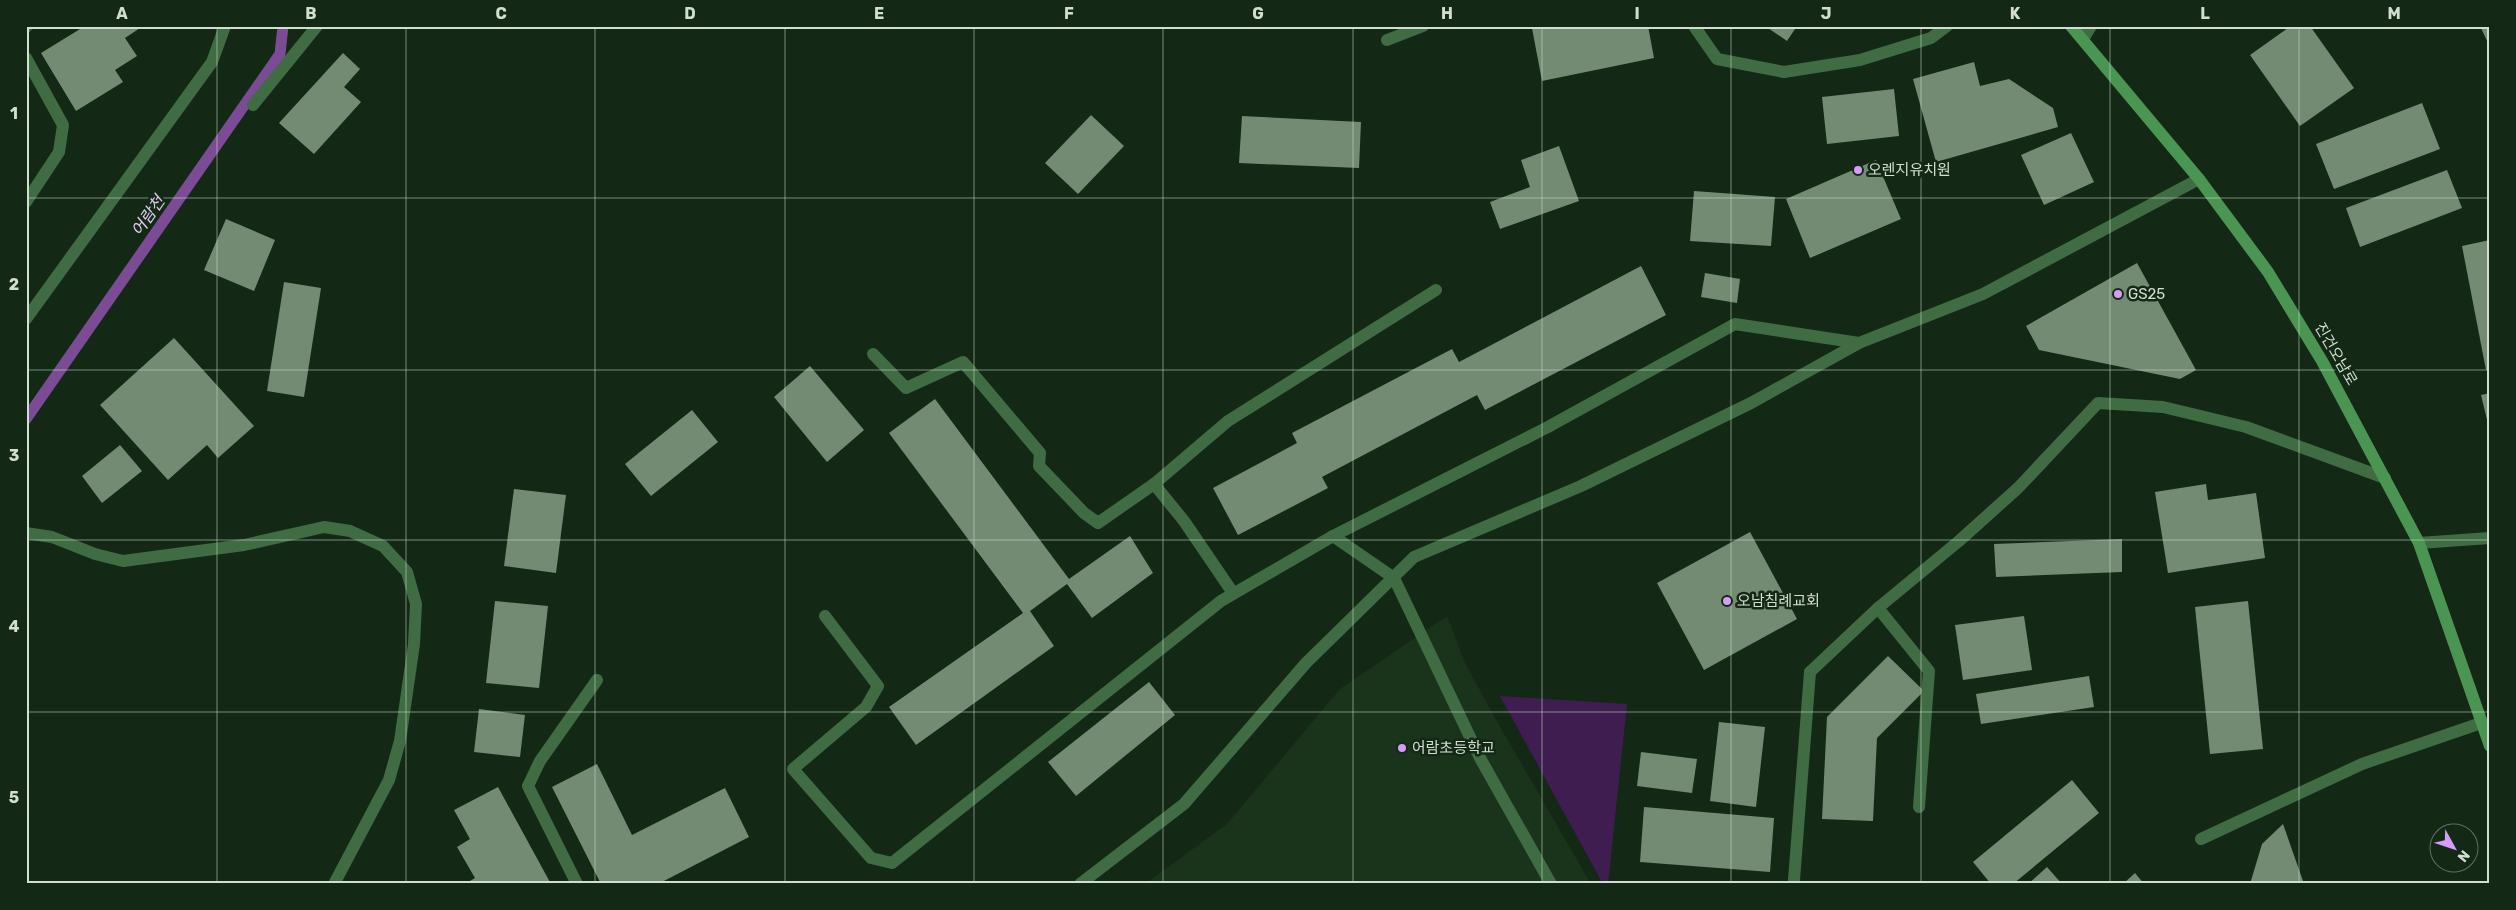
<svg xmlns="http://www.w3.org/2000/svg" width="2516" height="910" viewBox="0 0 2516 910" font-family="Rubik,'Noto Sans KR',sans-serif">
<rect width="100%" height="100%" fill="#132915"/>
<path fill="#1a341c" d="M 1447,616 L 1465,663 L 1495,718 L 1591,884 L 1145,884 L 1227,824 L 1340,689 Z"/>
<path fill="#3f1d50" d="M 1500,696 L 1627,704 L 1608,884 L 1603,884 Z"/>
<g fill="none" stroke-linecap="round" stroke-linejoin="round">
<path stroke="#7b4c95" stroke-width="11" d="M 26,419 L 280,54 L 283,26"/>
</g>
<g fill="#738b73">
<path d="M 85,26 L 143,26 L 125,38 L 137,56 L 115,70 L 123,82 L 76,111 L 41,53 Z"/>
<path d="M 1540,26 L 1648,26 L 1654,58 L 1542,81 L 1532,28 Z"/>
<path d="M 1765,26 L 1797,26 L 1787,41 Z"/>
<path d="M 2291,26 L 2310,26 L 2354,88 L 2300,126 L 2250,55 Z"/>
<path d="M 2480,26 L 2490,26 L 2490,47 Z"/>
<path d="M 343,53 L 360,69 L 344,87 L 361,102 L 314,154 L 279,123 Z"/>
<path d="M 1974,62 L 1980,86 L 2009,79 L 2053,108 L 2058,127 L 1936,162 L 1913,79 Z"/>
<path d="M 1894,89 L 1899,136 L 1827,144 L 1822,97 Z"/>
<path d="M 2422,103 L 2440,149 L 2334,189 L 2316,144 Z"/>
<path d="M 1091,115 L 1124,146 L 1078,194 L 1045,163 Z"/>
<path d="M 1242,116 L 1361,122 L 1359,168 L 1239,163 Z"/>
<path d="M 2071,133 L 2094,182 L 2044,205 L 2021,155 Z"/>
<path d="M 1559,146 L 1579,201 L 1500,229 L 1490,202 L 1530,187 L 1521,160 Z"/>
<path d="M 1876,160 L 1901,219 L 1810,258 L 1786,199 Z"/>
<path d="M 2447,170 L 2462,208 L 2360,247 L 2346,208 Z"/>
<path d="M 1694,191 L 1775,197 L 1771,246 L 1690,241 Z"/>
<path d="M 226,219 L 275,240 L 254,291 L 204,270 Z"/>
<path d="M 2490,240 L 2490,369 L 2486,370 L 2462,246 Z"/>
<path d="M 2137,263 L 2196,370 L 2180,379 L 2039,350 L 2026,326 Z"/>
<path d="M 1641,266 L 1666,315 L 1485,410 L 1477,395 L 1322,477 L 1328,488 L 1238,535 L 1213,488 L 1297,443 L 1292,433 L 1452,349 L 1459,362 Z"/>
<path d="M 1705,273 L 1740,279 L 1737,303 L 1701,297 Z"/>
<path d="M 284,282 L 321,288 L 304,397 L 267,391 Z"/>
<path d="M 174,338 L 254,426 L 218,458 L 207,445 L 168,480 L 100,405 Z"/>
<path d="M 810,366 L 864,430 L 827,462 L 774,397 Z"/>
<path d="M 2490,393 L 2490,428 L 2489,428 L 2481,395 Z"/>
<path d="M 935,399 L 1069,579 L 1130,536 L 1153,573 L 1092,618 L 1067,584 L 1030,611 L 1054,646 L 916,745 L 889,707 L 1023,613 L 889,433 Z"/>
<path d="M 692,410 L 718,442 L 651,496 L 625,464 Z"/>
<path d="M 120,445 L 142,471 L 102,503 L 82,476 Z"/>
<path d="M 2206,484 L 2208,500 L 2256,493 L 2265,558 L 2168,573 L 2155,492 Z"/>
<path d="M 514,489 L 566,495 L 556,573 L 504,566 Z"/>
<path d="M 1750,532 L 1797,619 L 1704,670 L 1657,583 Z"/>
<path d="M 2122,539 L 2122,572 L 1996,577 L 1994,544 Z"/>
<path d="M 495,601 L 548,606 L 539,688 L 486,683 Z"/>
<path d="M 2248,601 L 2263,749 L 2210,754 L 2195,607 Z"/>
<path d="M 2024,616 L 2032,670 L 1963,680 L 1955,625 Z"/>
<path d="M 1888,656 L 1924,691 L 1877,738 L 1873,821 L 1822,819 L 1827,717 Z"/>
<path d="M 2089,676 L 2094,707 L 1981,724 L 1976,694 Z"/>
<path d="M 1149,682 L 1175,715 L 1076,796 L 1048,762 Z"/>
<path d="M 479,709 L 525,715 L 520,757 L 474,752 Z"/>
<path d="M 1719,722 L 1765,727 L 1756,807 L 1710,801 Z"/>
<path d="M 1641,752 L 1697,759 L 1692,793 L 1637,786 Z"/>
<path d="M 597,764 L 632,835 L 725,788 L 749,837 L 658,884 L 601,884 L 552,787 Z"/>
<path d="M 2072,780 L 2099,813 L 2013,884 L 1991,884 L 1973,862 Z"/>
<path d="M 498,787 L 551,884 L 465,884 L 475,878 L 457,847 L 470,839 L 454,810 Z"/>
<path d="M 1644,807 L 1774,818 L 1770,872 L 1640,862 Z"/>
<path d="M 2283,824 L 2304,884 L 2250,884 L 2262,844 Z"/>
<path d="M 2047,867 L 2062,884 L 2028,884 Z"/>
<path d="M 2135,873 L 2144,884 L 2123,884 Z"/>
</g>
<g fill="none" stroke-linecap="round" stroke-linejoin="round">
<g stroke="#3f6c42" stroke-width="12">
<path d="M 26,27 L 27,26"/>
<path d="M 26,58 L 63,125 L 59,152 L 26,202"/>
<path d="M 873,354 L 906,388 L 963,362 L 1040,453 L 1039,466 L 1084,513 L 1098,523 L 1154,484 L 1228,421 L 1436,290"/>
<path d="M 1154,484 L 1184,521 L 1233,593"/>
<path d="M 1333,536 L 1394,578 L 1480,758 L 1551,884"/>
<path d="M 1878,608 L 1929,671 L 1919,807"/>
<path d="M 825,616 L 878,686 L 866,707 L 793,769 L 871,858 L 892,863 L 1221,601 L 1333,536 L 1546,428 L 1735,324 L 1859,343"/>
<path d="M 1794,880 L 1810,672"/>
</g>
<g stroke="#3f6c42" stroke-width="12">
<path d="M 1694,26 L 1717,59 L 1784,72 L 1860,60 L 1931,38 L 1947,26"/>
<path d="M 2083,39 L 2091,26"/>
<path d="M 1387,40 L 1423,26"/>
<path d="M 253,105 L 317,26"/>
<path d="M 26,319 L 212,62 L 225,26"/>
<path d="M 26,533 L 52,537 L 95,554 L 123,561 L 244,545 L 324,527 L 350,531 L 383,546 L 407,572 L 416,604 L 414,644 L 400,741 L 389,780 L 334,884"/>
<path d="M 2419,543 L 2490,538"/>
<path d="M 1810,672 L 1878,608 L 1959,541 L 2018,488 L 2098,403 L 2163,407 L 2246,427 L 2385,478"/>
<path d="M 2201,839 L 2362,764 L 2481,723"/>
<path d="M 577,884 L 528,786 L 540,761 L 597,680"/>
<path d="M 1080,884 L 1184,804 L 1306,663 L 1414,557 L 1581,486 L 1751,403 L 1859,343 L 1983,294 L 2199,179"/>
</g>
<path stroke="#4b9552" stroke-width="12" d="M 2071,26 L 2199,179 L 2268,272 L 2322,361 L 2419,543 L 2490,746"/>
</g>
<path fill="none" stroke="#d1ded1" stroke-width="1" stroke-opacity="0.55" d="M 217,26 L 217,884M 406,26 L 406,884M 595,26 L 595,884M 785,26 L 785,884M 974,26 L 974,884M 1163,26 L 1163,884M 1353,26 L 1353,884M 1542,26 L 1542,884M 1731,26 L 1731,884M 1921,26 L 1921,884M 2110,26 L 2110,884M 2299,26 L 2299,884M 26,198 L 2490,198M 26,370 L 2490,370M 26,540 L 2490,540M 26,712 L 2490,712"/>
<g fill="#d79bf9" stroke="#132915" stroke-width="2">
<circle cx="1858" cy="170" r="5"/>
<circle cx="2118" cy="294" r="5"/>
<circle cx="1727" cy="601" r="5"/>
<circle cx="1402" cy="748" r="5"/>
</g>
<g text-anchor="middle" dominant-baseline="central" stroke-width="5" stroke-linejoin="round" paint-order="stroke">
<g font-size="15" fill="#d1ded1" stroke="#132915" text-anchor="start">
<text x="1868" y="170">오렌지유치원</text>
<text x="2128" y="294">GS25</text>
<text x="1737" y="601">오남침례교회</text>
<text x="1412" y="748">어람초등학교</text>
</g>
<g font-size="15" fill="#d1ded1" stroke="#132915">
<text transform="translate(2336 354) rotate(60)">진건오남로</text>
</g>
<g font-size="16" font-style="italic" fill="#e2c9f1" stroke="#132915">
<text transform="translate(148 216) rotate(-55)">어람천</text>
</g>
</g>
<rect width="2516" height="910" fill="none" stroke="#132915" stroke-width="55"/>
<g transform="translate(2454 848) rotate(130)"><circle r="24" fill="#132915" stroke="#5f7160"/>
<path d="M0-4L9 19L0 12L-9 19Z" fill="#d79bf9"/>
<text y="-8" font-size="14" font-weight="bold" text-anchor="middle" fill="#d1ded1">N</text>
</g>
<rect x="28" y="28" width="2460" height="854" fill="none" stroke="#d1ded1" stroke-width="2"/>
<g font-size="16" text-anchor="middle" font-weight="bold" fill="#d1ded1">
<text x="122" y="19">A</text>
<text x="311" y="19">B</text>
<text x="501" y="19">C</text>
<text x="690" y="19">D</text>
<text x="879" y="19">E</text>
<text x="1069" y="19">F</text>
<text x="1258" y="19">G</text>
<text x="1447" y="19">H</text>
<text x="1637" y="19">I</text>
<text x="1826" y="19">J</text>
<text x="2015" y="19">K</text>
<text x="2205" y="19">L</text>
<text x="2394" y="19">M</text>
<text x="14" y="119">1</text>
<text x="14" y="290">2</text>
<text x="14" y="461">3</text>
<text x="14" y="632">4</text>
<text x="14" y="803">5</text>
</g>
</svg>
